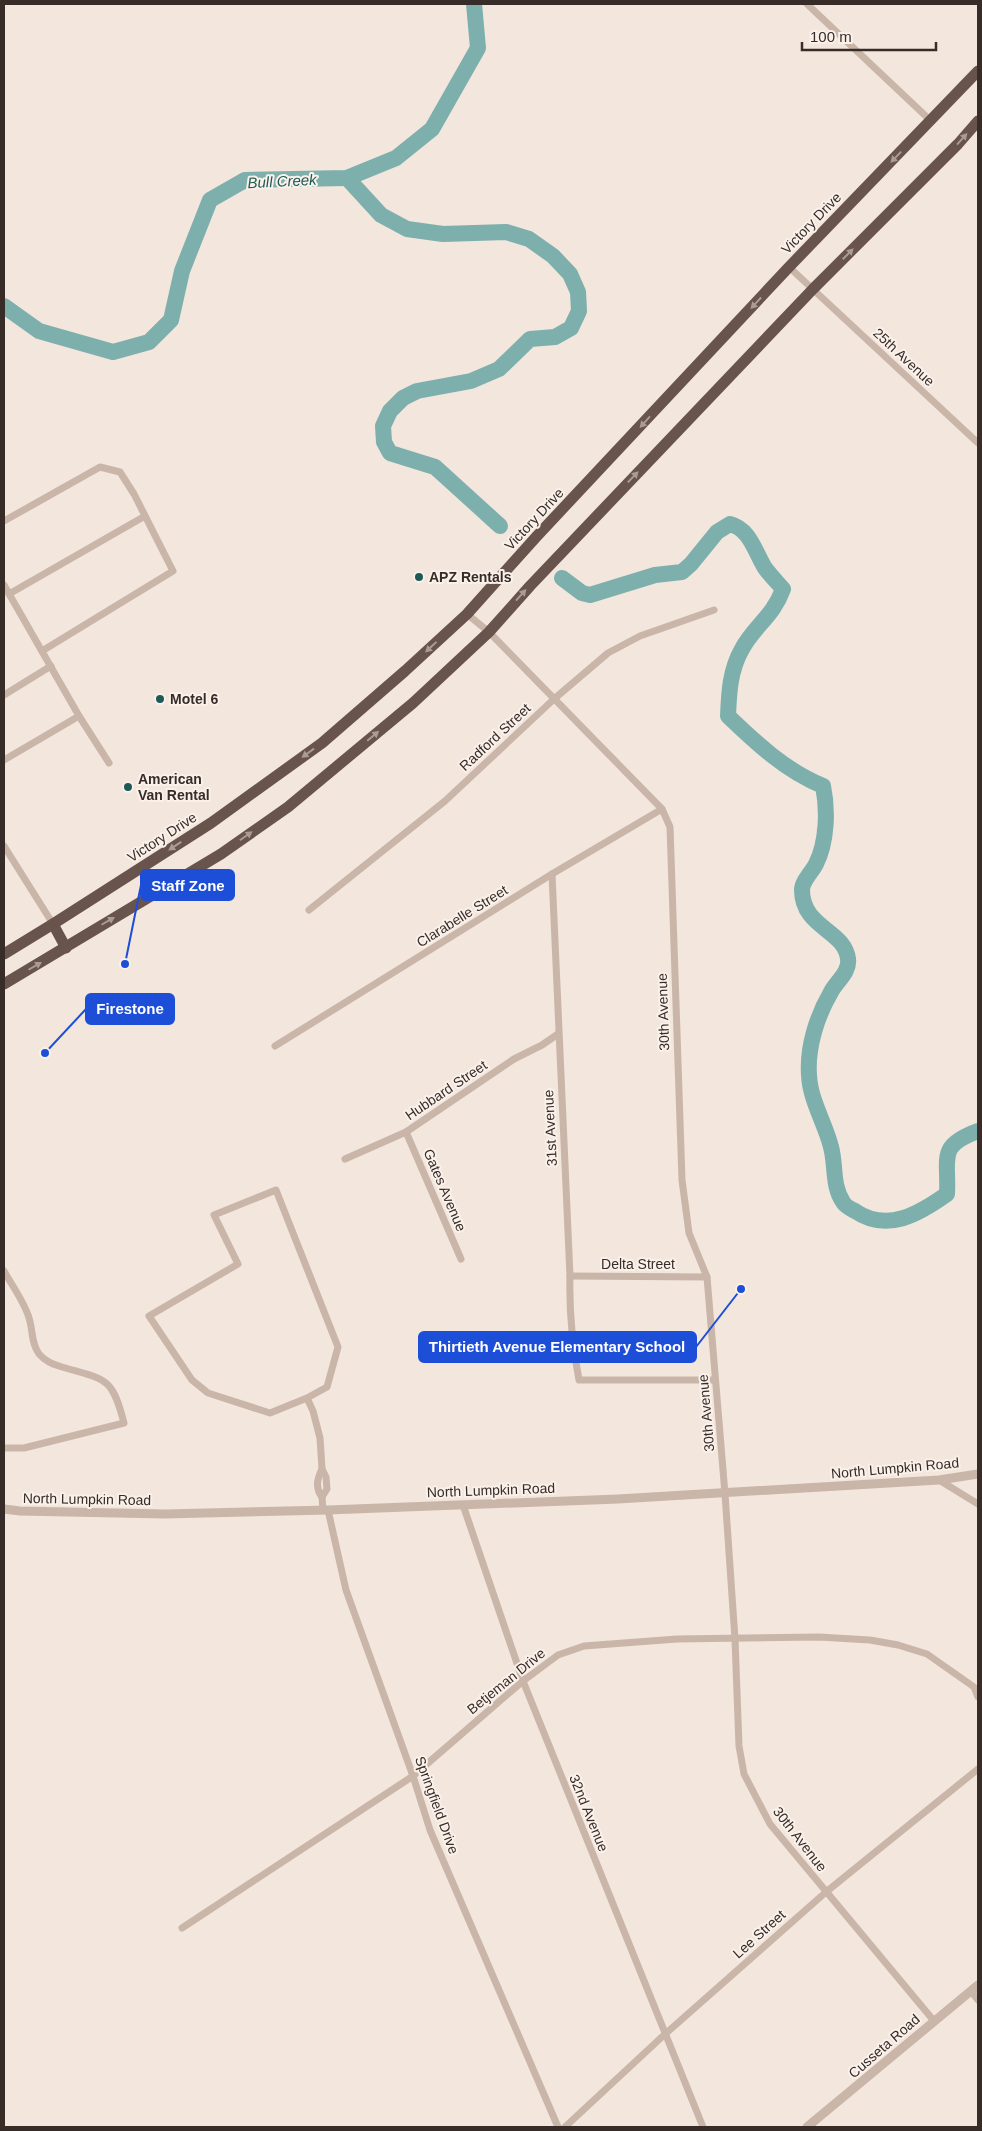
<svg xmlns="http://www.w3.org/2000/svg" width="982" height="2131" viewBox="0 0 982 2131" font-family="Helvetica,sans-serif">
<rect width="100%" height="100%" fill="#f2e6dd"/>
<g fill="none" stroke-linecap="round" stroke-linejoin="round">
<g stroke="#7dafad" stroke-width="16">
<path d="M 347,178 L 381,215 L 407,229 L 443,234 L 506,232 L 529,239 L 553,256 L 570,274 L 578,292 L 579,311 L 571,328 L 555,337 L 530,339 L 499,369 L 471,381 L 417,391 L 403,398 L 390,411 L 383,426 L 384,442 L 390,453 L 435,467 L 500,526"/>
<path d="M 4,306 L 39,331 L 113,352 L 149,342 L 171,320 L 182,271 L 210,200 L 245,180 L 347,178 L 396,158 L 432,129 L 478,48 L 474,4"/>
<path d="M 562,578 L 582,593 L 590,595 L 655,575 L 682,572 L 691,564 L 717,532 L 730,524 C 750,529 755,552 765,568 C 770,575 777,582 783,589 C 773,617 754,626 742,649 C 730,670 729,692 728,716 C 756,743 786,771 823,786 C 828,810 827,842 816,864 C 812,872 802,881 802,890 C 802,928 845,930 848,959 C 850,972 836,982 831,992 C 817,1016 807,1047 809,1075 C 810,1100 825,1123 831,1147 C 836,1165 832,1186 843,1202 C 845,1206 851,1209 855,1211 C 887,1233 919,1214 947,1194 C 949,1158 937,1146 978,1131"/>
</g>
<g stroke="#cab5a9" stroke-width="7">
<path d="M 807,4 L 931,121"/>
<path d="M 789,267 L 978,443"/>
<path d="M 4,521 L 100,467 L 120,472 L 134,494 L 173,571 L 42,651"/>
<path d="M 4,585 L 79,716 L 4,760"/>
<path d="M 9,594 L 145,516"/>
<path d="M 467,614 L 489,632 L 662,809 L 670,827 L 682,1180 L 689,1233 L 707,1277 L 725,1494 L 735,1639 L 739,1746 L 744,1774 L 770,1824 L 934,2021"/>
<path d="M 4,695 L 51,666"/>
<path d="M 79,716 L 109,763"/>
<path d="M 4,846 L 53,924"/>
<path d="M 552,874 L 570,1276 C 569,1313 572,1344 579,1380 L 715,1380"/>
<path d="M 309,910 L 445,801 L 554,699 L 608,653 L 640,636 L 714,610"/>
<path d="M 275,1046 L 552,874 L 662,809"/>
<path d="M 406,1132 L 461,1259"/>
<path d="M 345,1159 L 406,1132 L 514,1059 L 542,1045 L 558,1034"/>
<path d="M 4,1271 C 11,1284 25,1303 29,1318 C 33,1330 31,1343 39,1354 C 46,1362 53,1364 62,1367 C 106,1380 112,1376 124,1423 L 24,1448 L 4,1448"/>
<path d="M 570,1276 L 707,1277"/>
<path d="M 307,1398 L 270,1413 L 208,1393 L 192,1380 L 149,1316 L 238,1264 L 214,1215 L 276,1190 L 338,1347 L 327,1387 L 307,1398 L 313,1411 L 320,1438 L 322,1469 L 326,1477 L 327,1489 L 322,1497 L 323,1510"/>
<path d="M 322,1469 C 317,1479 315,1488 322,1497"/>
<path d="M 939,1480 L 978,1504"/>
<path d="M 463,1505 L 523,1681 L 703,2127"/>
<path d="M 328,1510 L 346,1590 L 413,1776 L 430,1830 L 558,2127"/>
<path d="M 182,1928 L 413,1776 L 523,1681 L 558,1655 L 584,1646 L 677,1639 L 819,1637 L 870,1640 L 898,1645 L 927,1654 L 974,1687 L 978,1697"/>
<path d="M 971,1991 L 978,2000"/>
<path d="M 565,2127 L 664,2035 L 826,1892 L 978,1769"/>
</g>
<g stroke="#cab5a9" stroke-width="9">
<path d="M 4,1509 L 20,1511 L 165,1514 L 328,1510 L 618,1499 L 939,1480 L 978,1474"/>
<path d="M 807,2127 L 978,1985"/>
</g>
<g stroke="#68544d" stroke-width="11">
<path d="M 53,924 L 66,948"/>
<path d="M 4,954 L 53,924 L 211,823 L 322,743 L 405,671 L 467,614 L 537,536 L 789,267 L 978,71"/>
<path d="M 4,984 L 221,854 L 288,807 L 413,703 L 489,632 L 530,586 L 813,289 L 958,144 L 978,121"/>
</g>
</g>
<defs><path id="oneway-solid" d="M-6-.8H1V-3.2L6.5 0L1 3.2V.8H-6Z" transform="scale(1.25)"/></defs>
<g fill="#aa9b94">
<use href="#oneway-solid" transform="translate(962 139) rotate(-48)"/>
<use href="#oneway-solid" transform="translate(896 157) rotate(134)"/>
<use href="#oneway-solid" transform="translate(848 254) rotate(-45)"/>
<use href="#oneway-solid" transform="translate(756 303) rotate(133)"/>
<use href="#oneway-solid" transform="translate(645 422) rotate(132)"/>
<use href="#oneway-solid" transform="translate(633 477) rotate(-46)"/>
<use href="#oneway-solid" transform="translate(521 595) rotate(-48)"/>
<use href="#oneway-solid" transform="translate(431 647) rotate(137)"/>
<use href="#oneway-solid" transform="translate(373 736) rotate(-40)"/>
<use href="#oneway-solid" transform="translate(308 753) rotate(144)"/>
<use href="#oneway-solid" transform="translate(246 836) rotate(-35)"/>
<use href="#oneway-solid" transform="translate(175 846) rotate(147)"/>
<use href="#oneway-solid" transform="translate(108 921) rotate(-30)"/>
<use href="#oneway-solid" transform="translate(35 966) rotate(-30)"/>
</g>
<g fill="#1f5957" stroke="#faf1ea" stroke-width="2">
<circle cx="419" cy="577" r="5"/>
<circle cx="160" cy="699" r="5"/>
<circle cx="128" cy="787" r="5"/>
</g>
<g text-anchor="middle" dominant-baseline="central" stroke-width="4" stroke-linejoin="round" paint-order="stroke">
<g font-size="14" fill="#382c29" stroke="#faf1ea">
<text transform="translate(811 223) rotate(-46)">Victory Drive</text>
<text transform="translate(904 357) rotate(43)">25th Avenue</text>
<text transform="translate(534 519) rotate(-47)">Victory Drive</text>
<text transform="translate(495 737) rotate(-43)">Radford Street</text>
<text transform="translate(162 837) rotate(-33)">Victory Drive</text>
<text transform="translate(462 916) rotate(-32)">Clarabelle Street</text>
<text transform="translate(663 1012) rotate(-92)">30th Avenue</text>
<text transform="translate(446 1090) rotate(-34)">Hubbard Street</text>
<text transform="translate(550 1128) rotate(-93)">31st Avenue</text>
<text transform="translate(445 1190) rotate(67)">Gates Avenue</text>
<text x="638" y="1264">Delta Street</text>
<text transform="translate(706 1413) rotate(-95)">30th Avenue</text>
<text transform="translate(895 1468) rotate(-5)">North Lumpkin Road</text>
<text transform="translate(491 1490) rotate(-2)">North Lumpkin Road</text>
<text transform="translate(87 1499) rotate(1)">North Lumpkin Road</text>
<text transform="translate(506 1681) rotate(-39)">Betjeman Drive</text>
<text transform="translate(437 1805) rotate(70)">Springfield Drive</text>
<text transform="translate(589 1813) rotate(68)">32nd Avenue</text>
<text transform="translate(800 1839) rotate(52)">30th Avenue</text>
<text transform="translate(759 1934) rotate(-42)">Lee Street</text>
<text transform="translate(884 2046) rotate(-41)">Cusseta Road</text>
</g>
<g font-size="14" font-weight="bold" fill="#382c29" stroke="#faf1ea" text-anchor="start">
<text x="429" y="577">APZ Rentals</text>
<text x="170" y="699">Motel 6</text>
<text x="138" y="779">American<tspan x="138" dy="16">Van Rental</tspan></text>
</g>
<g font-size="15" font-style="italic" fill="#1f5957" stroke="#faf1ea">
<text transform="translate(282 181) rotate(-3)">Bull Creek</text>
</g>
</g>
<path fill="none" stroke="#1d4ed8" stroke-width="2" d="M125 964L141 885M45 1053L86 1009M741 1289L696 1347"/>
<g fill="#1d4ed8" stroke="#faf1ea" stroke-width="2">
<circle cx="125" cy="964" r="5"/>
<circle cx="45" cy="1053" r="5"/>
<circle cx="741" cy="1289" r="5"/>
</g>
<g fill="#1d4ed8" stroke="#1d4ed8" stroke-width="2">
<rect x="141" y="870" width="93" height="30" rx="5"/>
<rect x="86" y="994" width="88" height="30" rx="5"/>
<rect x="419" y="1332" width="277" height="30" rx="5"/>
</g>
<g font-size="15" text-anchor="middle" font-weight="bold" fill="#fff">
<text x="188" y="891">Staff Zone</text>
<text x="130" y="1014">Firestone</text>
<text x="557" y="1352">Thirtieth Avenue Elementary School</text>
</g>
<rect width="982" height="2131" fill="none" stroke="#382c29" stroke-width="10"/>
<path d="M802 42v8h134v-8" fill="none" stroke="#382c29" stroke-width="2.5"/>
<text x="810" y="42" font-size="15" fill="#382c29" stroke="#faf1ea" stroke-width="4" paint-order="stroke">100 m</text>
</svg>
